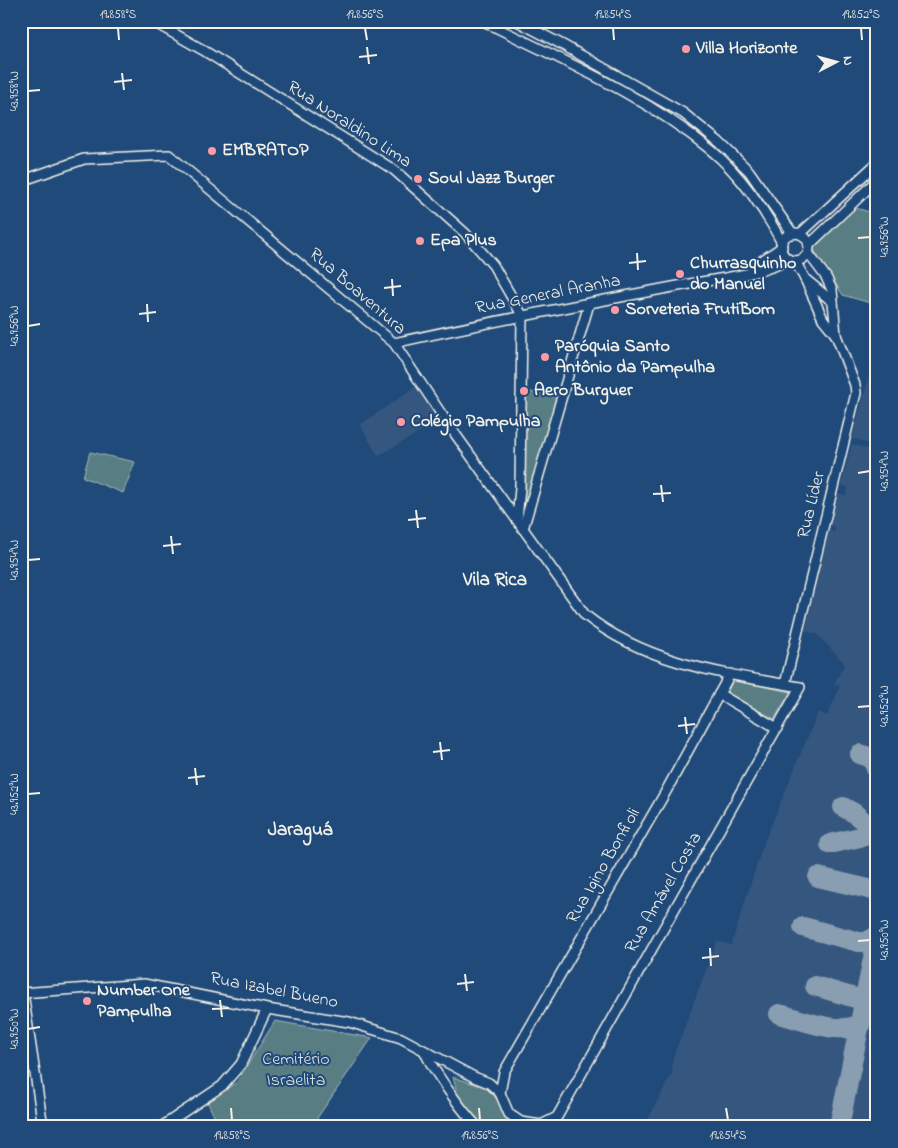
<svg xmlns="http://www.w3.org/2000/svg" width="898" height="1148" viewBox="0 0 898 1148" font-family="'Indie Flower',sans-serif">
<rect width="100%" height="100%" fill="#1f4a7a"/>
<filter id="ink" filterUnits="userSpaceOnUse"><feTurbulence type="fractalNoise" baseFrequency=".02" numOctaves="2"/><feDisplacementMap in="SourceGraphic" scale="10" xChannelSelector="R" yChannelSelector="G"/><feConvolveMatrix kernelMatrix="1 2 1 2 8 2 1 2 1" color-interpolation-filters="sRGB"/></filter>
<g filter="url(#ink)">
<g fill="#35577e">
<path d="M 877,347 L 877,1127 L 644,1127 L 672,1073 L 673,1057 L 717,941 L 731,945 L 763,845 L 818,712 L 827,716 L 839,689 L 840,685 L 834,684 L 845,664 L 817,634 L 805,631 L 829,530 L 835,532 L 835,527 L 830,525 L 838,494 L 846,495 L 849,488 L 841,485 L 852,444 L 867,449 L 869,444 L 852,438 Z"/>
<path d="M 419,384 L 443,419 L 378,456 L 360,425 Z"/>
</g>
<g fill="#597e83" stroke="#a6b8b6">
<path d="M 848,206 L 877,214 L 877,305 L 843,295 L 814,250 L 814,238 Z"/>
<path d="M 524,392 L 560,393 L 522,516 Z"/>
<path d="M 90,452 L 135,462 L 123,493 L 83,477 Z"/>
<path d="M 733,680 L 791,692 L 774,719 L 727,693 Z"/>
<path d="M 275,1021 L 372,1038 L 311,1127 L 219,1127 L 207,1101 L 237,1082 Z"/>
<path d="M 453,1077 L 490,1089 L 506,1114 L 509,1127 L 482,1127 L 479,1124 L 458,1096 Z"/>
</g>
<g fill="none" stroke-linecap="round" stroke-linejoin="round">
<g stroke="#8a9eb1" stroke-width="20">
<path d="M 860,754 L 872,758 L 877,771"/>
<path d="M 843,807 L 854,813 L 877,833"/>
<path d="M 830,844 L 877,833"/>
<path d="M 818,877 L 877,891"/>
<path d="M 803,927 L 859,942 L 866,942 L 877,936"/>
<path d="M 815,986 L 855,998 L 865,996"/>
<path d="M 779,1014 C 801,1019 841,1037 861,1023"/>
<path d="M 839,1127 L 877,939"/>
</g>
<g stroke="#f4f1e8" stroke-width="12">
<g id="secondary">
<path d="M 152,21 L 203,50 L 394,170 L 465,233 L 493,265 L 522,315 L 520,488 L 517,520"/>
<path d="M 483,21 C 561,60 643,94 711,150 C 740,174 765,210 782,243"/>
<path d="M 517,21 L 561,44 L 683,113 L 719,142 L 749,171 L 793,234"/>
<path d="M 21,181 L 84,159 L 169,155 L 394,343 L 448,424 L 585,615 C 646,664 726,674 800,687 L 557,1117 L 541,1125 L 521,1122 L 509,1114 L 500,1093 L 489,1083 L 474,1077 L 401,1038 L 349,1022 L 267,1009 L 144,984 L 21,993"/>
<circle cx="795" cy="247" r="14"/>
<path d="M 800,234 L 877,163"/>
<path d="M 809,245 L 877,180"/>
<path d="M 795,261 L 805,279 L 833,302"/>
<path d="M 751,268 L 782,247"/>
<path d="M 805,279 L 823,319 L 836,335"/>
<path d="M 394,343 C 489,322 583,304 678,286 C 707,280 765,275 788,259"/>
<path d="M 523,529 L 589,304"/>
<path d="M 785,684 L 856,393 L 855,385 L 836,335 L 832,290 L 826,277 L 808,253"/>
<path d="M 719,694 L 777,728"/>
<path d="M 23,993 L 43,1127"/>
<path d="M 425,1052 C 432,1069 464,1114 478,1127"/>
<path d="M 500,1093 L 504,1072 L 665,793 L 730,674"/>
<path d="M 161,1127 L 222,1086 L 241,1064 L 267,1009"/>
</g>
</g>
<use href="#secondary" stroke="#1f4a7a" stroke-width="9"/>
</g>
</g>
<path fill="none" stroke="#f4f1e8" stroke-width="2" d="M 118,28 L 119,40M 365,28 L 367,40M 613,28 L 614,40M 861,28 L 862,40M 367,47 L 369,64M 359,57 L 377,55M 122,73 L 124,90M 114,82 L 132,80M 28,91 L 40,90M 858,238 L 870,237M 637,253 L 638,270M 629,263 L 646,261M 392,279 L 393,296M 384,288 L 401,286M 147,304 L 148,322M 139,314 L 156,312M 28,326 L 40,324M 858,473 L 870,471M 661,485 L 663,502M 653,494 L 671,493M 416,510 L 418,528M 408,520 L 426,518M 171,536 L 173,554M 163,546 L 181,544M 28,560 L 40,559M 858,707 L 870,706M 685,717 L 687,734M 678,726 L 695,724M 440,742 L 442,760M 433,752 L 450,750M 195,768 L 197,785M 188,778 L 205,776M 28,794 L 40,793M 858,941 L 870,940M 710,948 L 711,966M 702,958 L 719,956M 465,974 L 467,991M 457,984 L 474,982M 220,1000 L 222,1017M 212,1009 L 229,1008M 28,1029 L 40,1027M 231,1108 L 232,1120M 479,1108 L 480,1120M 726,1108 L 728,1120"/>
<g fill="#ff9aa2" stroke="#1f4a7a" stroke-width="2">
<circle cx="686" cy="49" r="5"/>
<circle cx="212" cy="151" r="5"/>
<circle cx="418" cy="179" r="5"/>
<circle cx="420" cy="241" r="5"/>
<circle cx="680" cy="274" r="5"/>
<circle cx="615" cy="310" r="5"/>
<circle cx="545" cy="357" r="5"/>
<circle cx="524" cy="391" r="5"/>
<circle cx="401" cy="422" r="5"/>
<circle cx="87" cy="1001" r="5"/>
</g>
<g text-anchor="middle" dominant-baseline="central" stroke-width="4" stroke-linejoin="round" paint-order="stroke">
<g font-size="18" font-weight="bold" fill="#f4f1e8" stroke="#1f4a7a" text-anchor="start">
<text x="696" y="49">Villa Horizonte</text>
<text x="222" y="151">EMBRATOP</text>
<text x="428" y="179">Soul Jazz Burger</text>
<text x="430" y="241">Epa Plus</text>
<text x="690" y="264">Churrasquinho<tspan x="690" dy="21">do Manuel</tspan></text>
<text x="625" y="310">Sorveteria FrutiBom</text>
<text x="555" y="347">Paróquia Santo<tspan x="555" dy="21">Antônio da Pampulha</tspan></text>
<text x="534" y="391">Aero Burguer</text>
<text x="411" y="422">Colégio Pampulha</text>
<text x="97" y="991">Number One<tspan x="97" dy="21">Pampulha</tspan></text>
</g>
<g font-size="18" fill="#f4f1e8" stroke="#1f4a7a">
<text transform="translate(349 125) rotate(33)">Rua Noraldino Lima</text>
<text transform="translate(357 292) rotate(41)">Rua Boaventura</text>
<text transform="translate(548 295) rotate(-11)">Rua General Aranha</text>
<text transform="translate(812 505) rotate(-76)">Rua Líder</text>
<text transform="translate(604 866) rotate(-60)">Rua Igino Bonfioli</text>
<text transform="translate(664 893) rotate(-60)">Rua Amável Costa</text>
<text transform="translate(274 991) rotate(11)">Rua Izabel Bueno</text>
</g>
<g font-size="18" fill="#dde0d9" stroke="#1f4a7a">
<text x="296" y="1060">Cemitério<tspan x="296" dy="21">Israelita</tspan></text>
</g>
<g font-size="19" font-weight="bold" fill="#f4f1e8" stroke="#1f4a7a">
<text x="495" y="580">Vila Rica</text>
<text x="300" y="830">Jaraguá</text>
</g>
</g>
<rect width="898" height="1148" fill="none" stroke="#1f4a7a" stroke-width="55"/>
<g transform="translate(836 62) rotate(84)" stroke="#1f4a7a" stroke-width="4" paint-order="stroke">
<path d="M0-4L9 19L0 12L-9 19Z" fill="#f4f1e8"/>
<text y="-8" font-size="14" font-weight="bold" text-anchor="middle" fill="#f4f1e8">N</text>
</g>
<rect x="28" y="28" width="842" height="1092" fill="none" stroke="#f4f1e8" stroke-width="2"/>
<g font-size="12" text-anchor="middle" fill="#f4f1e8">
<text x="118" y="18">19.858°S</text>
<text x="365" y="18">19.856°S</text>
<text x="613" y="18">19.854°S</text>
<text x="861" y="18">19.852°S</text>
<text transform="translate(14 91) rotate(-90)" y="4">43.958°W</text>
<text transform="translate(884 237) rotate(-90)" y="4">43.956°W</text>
<text transform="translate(14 326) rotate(-90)" y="4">43.956°W</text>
<text transform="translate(884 471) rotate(-90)" y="4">43.954°W</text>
<text transform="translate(14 560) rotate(-90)" y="4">43.954°W</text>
<text transform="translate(884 706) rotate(-90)" y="4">43.952°W</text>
<text transform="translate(14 794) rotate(-90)" y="4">43.952°W</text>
<text transform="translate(884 940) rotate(-90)" y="4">43.950°W</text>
<text transform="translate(14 1029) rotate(-90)" y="4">43.950°W</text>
<text x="232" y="1139">19.858°S</text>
<text x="480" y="1139">19.856°S</text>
<text x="728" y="1139">19.854°S</text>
</g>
</svg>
